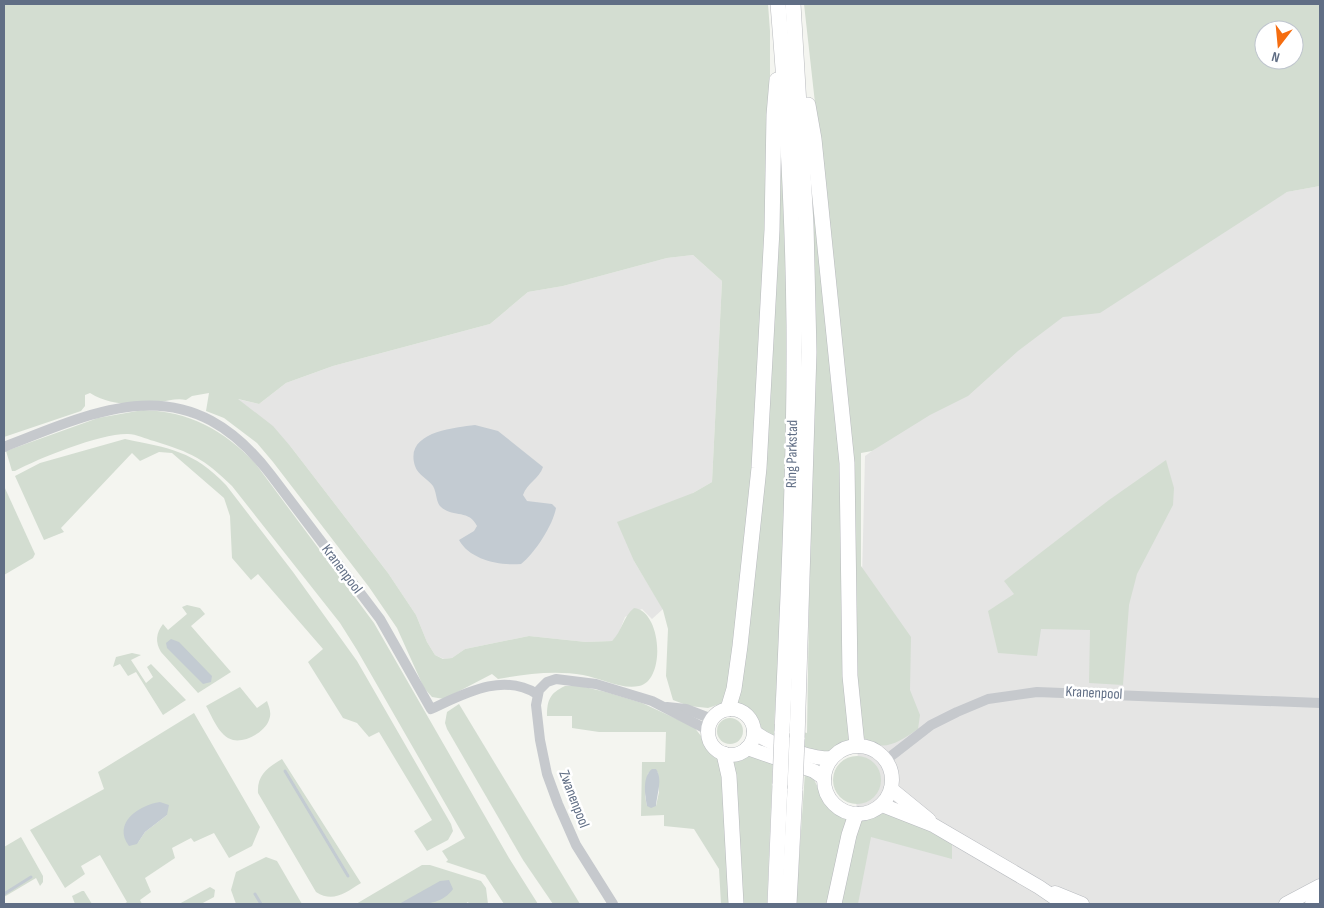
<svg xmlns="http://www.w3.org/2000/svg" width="1324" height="908" viewBox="0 0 1324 908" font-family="'Sofia Sans Condensed',sans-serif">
<rect width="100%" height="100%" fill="#f4f5f0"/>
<g fill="#e5e5e4">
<path d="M 1320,186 L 1320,882 L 1282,904 L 854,904 L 865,456 L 1065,313 L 1287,192 Z"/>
<path d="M 693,255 L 722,281 L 712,482 L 693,493 L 634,561 L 663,609 L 652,619 L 642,609 L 625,617 L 618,635 L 612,641 L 586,642 L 529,636 L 465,649 L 452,658 L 444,659 L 435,655 L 427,642 L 416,615 L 388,573 L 291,447 L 237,399 L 259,404 L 286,383 L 333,366 L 490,324 L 528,292 L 563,286 L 667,258 Z"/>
</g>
<g fill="#d3ddd1" fill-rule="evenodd">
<path d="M 4,4 L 768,4 L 770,31 L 770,95 L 782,116 L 786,248 L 787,407 L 784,581 L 774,724 L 807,733 L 810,543 L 808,139 L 819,139 L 804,4 L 1320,4 L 1320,186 L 1287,192 L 1100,313 L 1063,317 L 1018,351 L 968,396 L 930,415 L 872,451 L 861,453 L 861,566 L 911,637 L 910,690 L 920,715 L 918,729 C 900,741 882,755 863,737 L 821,755 L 765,733 L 752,714 L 736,703 L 720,704 L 708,708 L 689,706 L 673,700 L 666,676 L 668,629 L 663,610 L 634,561 L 617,522 L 693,493 L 712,482 L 722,281 L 693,255 L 667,258 L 563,286 L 528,292 L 490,324 L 333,366 L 286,383 L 259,404 L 238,399 L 273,426 L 291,447 L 388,573 L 416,615 L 427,642 L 435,655 L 443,659 L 452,658 L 465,649 L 529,636 L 586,642 L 612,641 C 622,631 623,617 634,608 C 662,611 666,681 639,686 C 622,690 600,678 583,675 C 555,670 526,674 498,679 L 492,674 L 444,699 L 432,697 L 424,688 L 397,628 L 369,587 L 273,462 L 257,443 L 224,418 L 206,411 L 209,393 L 192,396 L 186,400 C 176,398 169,401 159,402 C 133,404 113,407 90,393 L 85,395 L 85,406 L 81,411 L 4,437 ZM 1264,30 L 1294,30 L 1294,60 L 1264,60 Z"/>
<path d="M 143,410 C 188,411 224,430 255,463 L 374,623 L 509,858 L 538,904 L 504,904 L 485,875 L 446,862 L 448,860 L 442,851 L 465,838 L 357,650 L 340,623 L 232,486 C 203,458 192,453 154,441 C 146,439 136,434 128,434 C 102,433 39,458 15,471 L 12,471 L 6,451 L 98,418 Z"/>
<path d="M 125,439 C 169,448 194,451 226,485 L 293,572 L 357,661 L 451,824 L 453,831 L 448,840 L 427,851 L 414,831 L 432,820 L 379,732 L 369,737 L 357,723 L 343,718 L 308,662 L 323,649 L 258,574 L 251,580 L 232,558 L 230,516 L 224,498 L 172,453 L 159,452 L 140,461 L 132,453 L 61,528 L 64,532 L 44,540 L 15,476 L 40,463 Z"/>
<path d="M 1166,460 L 1174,488 L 1173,505 L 1137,574 L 1129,605 L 1123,685 L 1089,683 L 1090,630 L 1041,629 L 1037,656 L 998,653 L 988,611 L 1014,594 L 1004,581 L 1109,500 Z"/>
<path d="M 4,486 L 35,554 L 33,558 L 4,575 Z"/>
<path d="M 187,605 L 200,608 L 205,614 L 191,626 L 231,672 L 198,693 L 161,652 C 155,642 156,633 163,624 L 168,630 L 187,614 L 182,607 Z"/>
<path d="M 132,653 L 141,655 L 131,660 L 146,683 L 153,677 L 147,667 L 151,664 L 186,700 L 163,715 L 136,672 L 128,676 L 120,664 L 113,667 L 116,657 Z"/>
<path d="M 565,686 L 580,686 L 606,692 L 642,703 L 694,727 L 722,763 L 731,904 L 721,904 L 719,869 L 694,829 L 664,826 L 664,815 L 641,816 L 642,762 L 665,762 L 666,732 L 599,732 L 572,728 L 572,716 L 547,716 C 547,700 550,693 565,686 ZM 658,772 L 659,792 L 656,806 L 647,806 L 645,796 L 648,773 Z"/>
<path d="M 240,687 L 257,708 L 267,701 C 269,707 272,713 269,720 C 265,732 245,743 233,740 C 219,736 213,718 206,706 Z"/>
<path d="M 459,704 L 580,904 L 553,904 L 523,860 L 447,729 L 445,723 L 447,712 Z"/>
<path d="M 194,713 L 260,827 L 252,846 L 229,858 L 214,833 L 194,842 L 191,838 L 172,848 L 175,858 L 145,878 L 151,892 L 140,900 L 142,904 L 124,904 L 127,902 L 100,855 L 81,866 L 85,874 L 65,888 L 30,830 L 104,789 L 98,772 ZM 160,802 L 167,815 L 145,832 L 137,844 Z"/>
<circle cx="730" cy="731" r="13"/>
<path d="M 748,754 L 773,758 L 767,904 L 738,904 L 732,759 Z"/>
<circle cx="857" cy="780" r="24"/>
<path d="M 282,759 L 361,883 C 345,893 333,903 316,892 L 258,793 C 257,775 267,768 282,759 Z"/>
<path d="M 805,772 C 817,779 816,786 823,798 C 828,808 837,813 848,818 L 830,904 L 796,904 Z"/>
<path d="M 891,812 L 952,843 L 952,859 L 871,837 L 858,904 L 838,904 L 855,825 L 866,817 Z"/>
<path d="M 21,837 L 43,876 L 43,882 L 40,886 L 36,878 L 4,897 L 4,847 Z"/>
<path d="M 266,857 L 277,861 L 302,904 L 236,904 L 231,890 L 236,872 Z"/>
<path d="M 422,865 L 430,865 L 481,881 L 486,888 L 488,904 L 469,904 L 468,902 L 465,904 L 356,904 Z"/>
<path d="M 210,887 L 215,890 L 214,897 L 201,904 L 179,904 Z"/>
<path d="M 82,891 L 84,891 L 92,904 L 75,904 L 72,896 Z"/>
</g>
<g fill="#c3cbd2">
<path d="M 475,425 L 498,431 L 543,467 C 539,479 527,483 523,495 L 527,501 L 552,504 L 556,508 C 553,525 535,553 521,564 C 500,566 470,560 459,540 L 474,531 L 477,526 C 469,509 453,518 441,507 C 436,503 437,493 433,486 C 428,479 418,475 415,466 C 404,432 453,428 475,425 Z"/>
<path d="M 171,639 L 179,642 L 208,672 L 212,676 L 211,682 L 203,684 L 167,648 L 166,643 Z"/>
<path d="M 656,769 C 663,779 657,794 656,806 L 651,808 L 647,806 C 645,795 642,777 652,769 Z"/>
<path d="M 160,802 L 169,805 L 167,815 L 145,832 L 137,844 L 129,846 C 112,823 139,805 160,802 Z"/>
<path d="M 449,880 L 453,889 C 440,907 419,904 399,904 L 440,881 Z"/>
</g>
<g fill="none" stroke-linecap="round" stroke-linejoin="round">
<g stroke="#c3cbd2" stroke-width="3">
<path d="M 285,771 L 348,876"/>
<path d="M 4,894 L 31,877"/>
<path d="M 255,894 L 261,904"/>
</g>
<g stroke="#b9bcc0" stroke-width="15">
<g id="major">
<circle cx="731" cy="732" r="23"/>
<path d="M 754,731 C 765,743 815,760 831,758"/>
<circle cx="858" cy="780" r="34"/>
<path d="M 747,748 L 814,771 L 824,778"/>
<path d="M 891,789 L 929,820"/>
<path d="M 882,805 L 933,825 L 1039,887 L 1064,904"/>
<path d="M 1055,893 L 1082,904"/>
<path d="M 1286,904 L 1320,886"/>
<path d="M 1312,904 L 1320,899"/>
</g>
</g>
<g stroke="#b8babe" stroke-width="16">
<g id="highway">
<path d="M 778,4 C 787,111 793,218 794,325 C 795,461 788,597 782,733"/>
<path d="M 793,4 L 806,224 L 809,352 L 797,739"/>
<path d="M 808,105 L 814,139 L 847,463 L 850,676 L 857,745"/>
<path d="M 728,709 L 734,689 L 740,646 L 759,468 L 772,230 L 774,115 L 777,80"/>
<path d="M 724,754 L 729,776 L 736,904"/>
<path d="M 775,904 L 780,784"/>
<path d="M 789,904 L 795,789"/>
<path d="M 834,904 L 849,835 L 856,814"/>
</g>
</g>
<g stroke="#c6c9cd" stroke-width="10">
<path d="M 4,447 C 108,405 190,369 271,475 L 380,619 L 431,709 C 464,694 502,672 537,694"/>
<path d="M 667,707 L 686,709 L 712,719"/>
<path d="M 886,760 L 931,725 L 957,712 L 988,699 L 1037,692 L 1320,703"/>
<path d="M 613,904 L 576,845 L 558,804 L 547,774 L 540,740 L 536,705 L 539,690 L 547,682 L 556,679 L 596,684 L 652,701 L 708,730"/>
</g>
<use href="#major" stroke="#fff" stroke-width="14"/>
<use href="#highway" stroke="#fff" stroke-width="15"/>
<g stroke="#b8babe" stroke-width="16" stroke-linecap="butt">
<g id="highway-bridge">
<path d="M 780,784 L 782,733"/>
<path d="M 795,789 L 797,739"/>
</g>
</g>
<use href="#highway-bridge" stroke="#fff" stroke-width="15"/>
</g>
<g text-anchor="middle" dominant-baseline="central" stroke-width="5" stroke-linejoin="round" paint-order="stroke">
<g font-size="15" fill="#606e85" stroke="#fff">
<text transform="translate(792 454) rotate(-89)">Ring Parkstad</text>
<text transform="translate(342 569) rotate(53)">Kranenpool</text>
<text transform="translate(1094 693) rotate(3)">Kranenpool</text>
<text transform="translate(574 799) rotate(69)">Zwanenpool</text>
</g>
</g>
<rect width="1324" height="908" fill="none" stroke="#606e85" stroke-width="10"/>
<g transform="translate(1279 45) rotate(196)"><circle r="24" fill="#ffffff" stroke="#bfc5ce"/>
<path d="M0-4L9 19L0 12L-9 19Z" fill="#f56d10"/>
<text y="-8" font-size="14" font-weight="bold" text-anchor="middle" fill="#606e85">N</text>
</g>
</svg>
